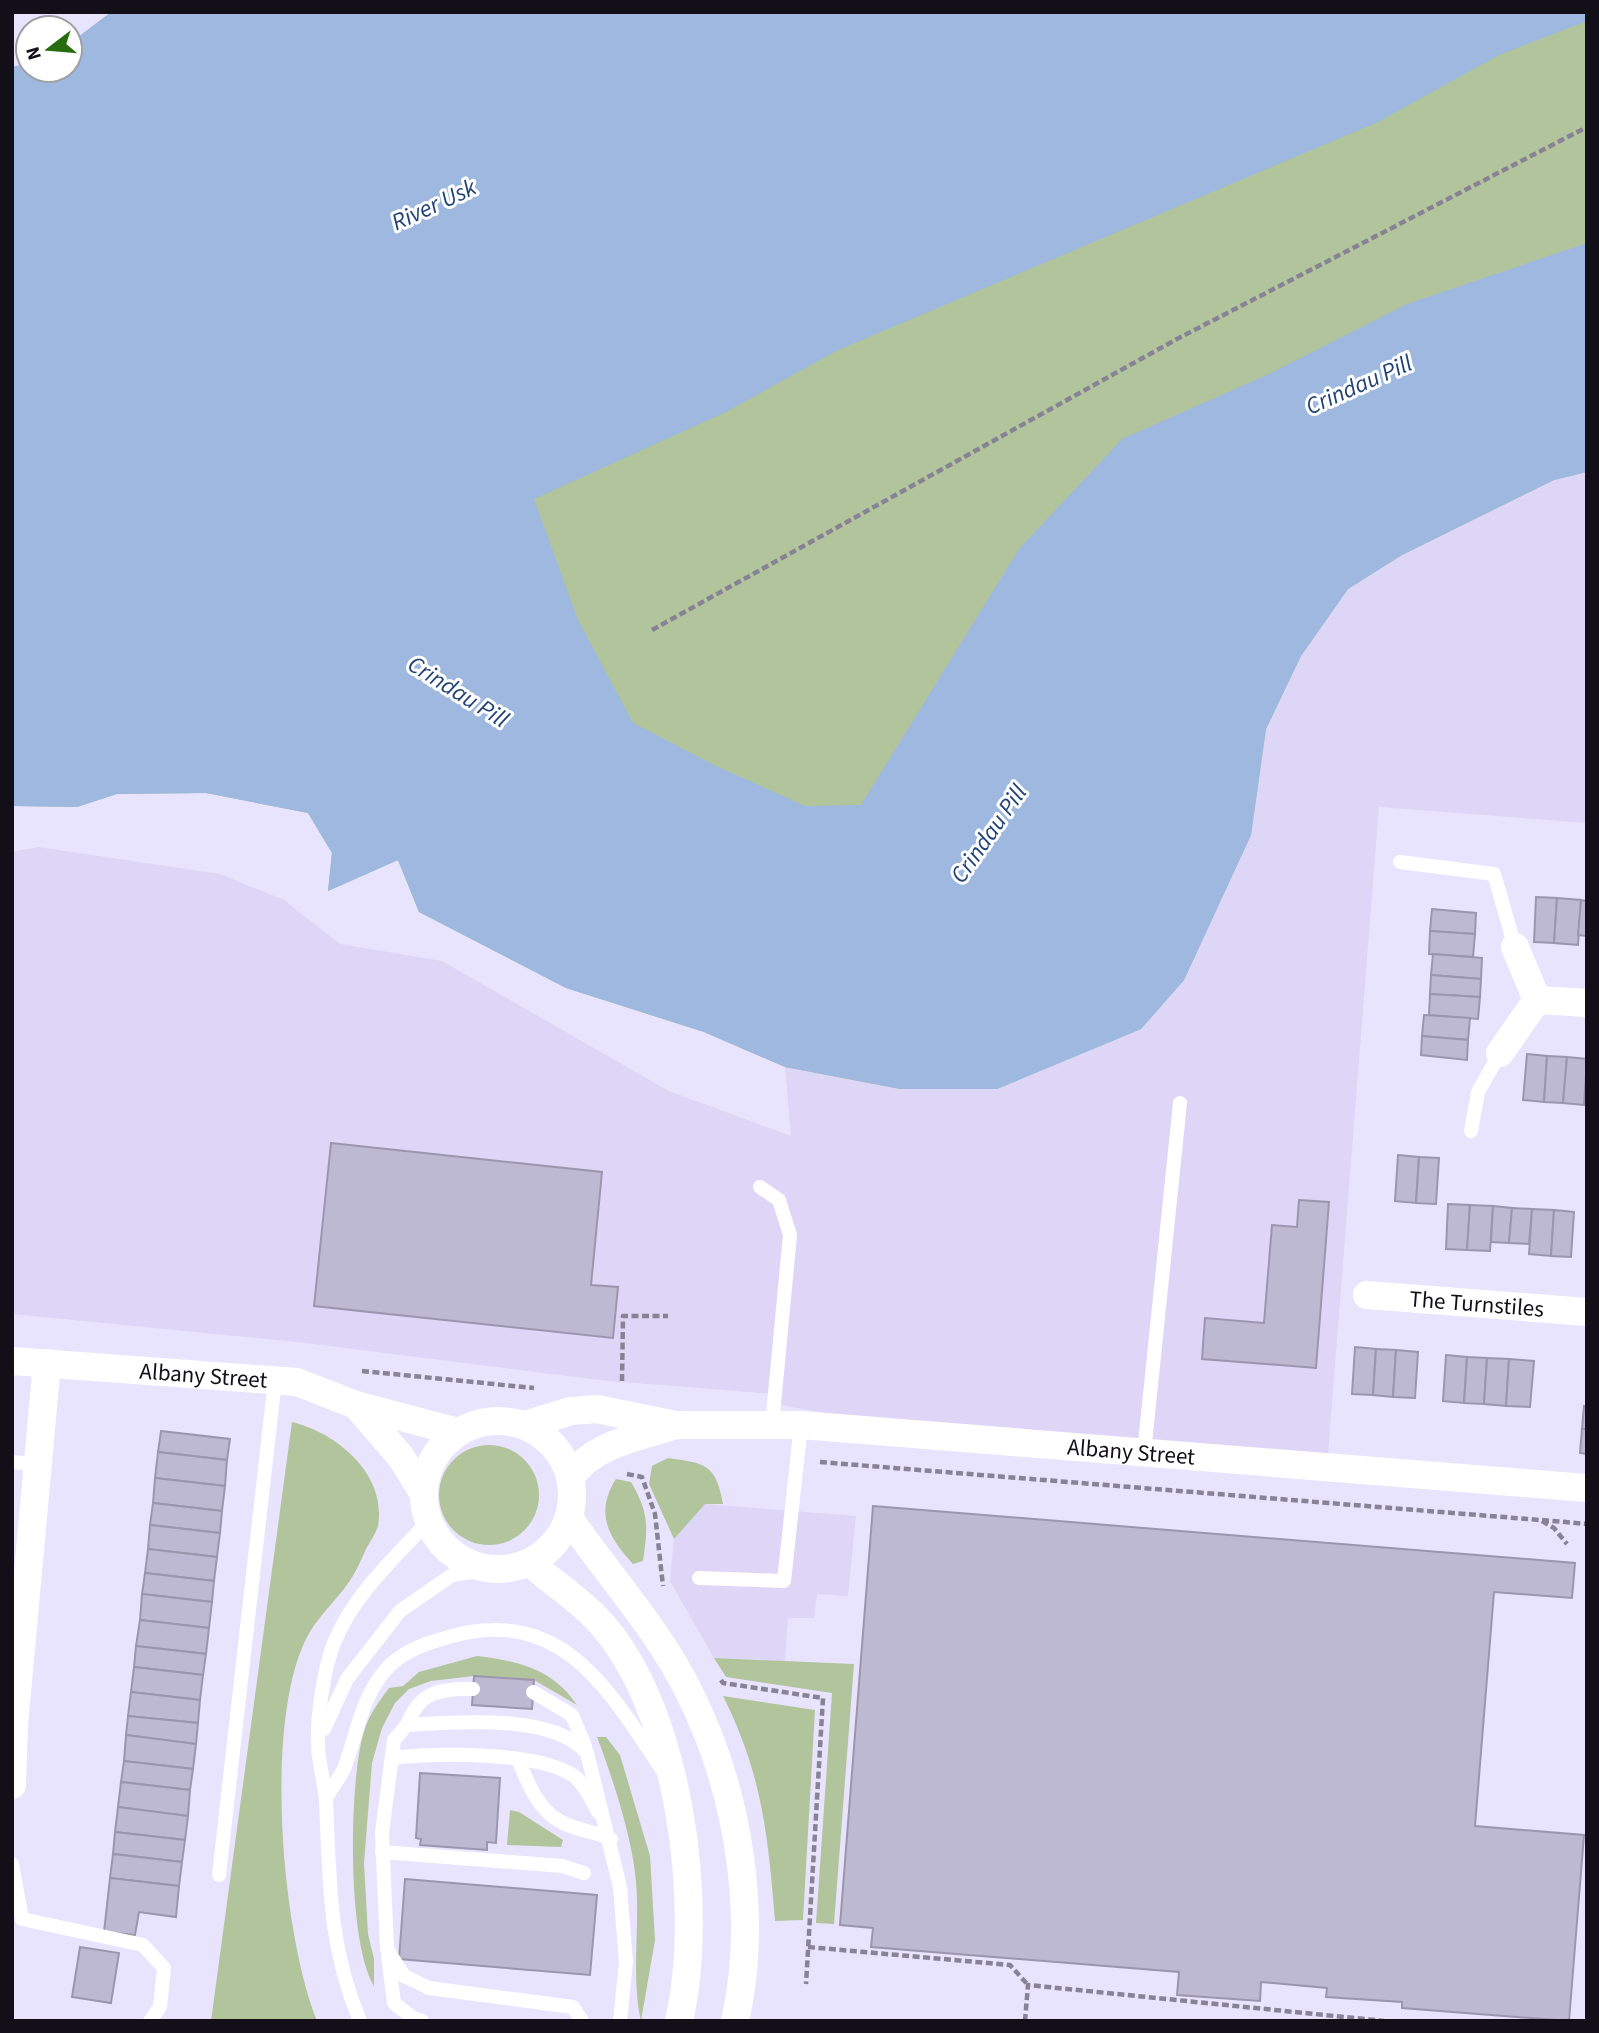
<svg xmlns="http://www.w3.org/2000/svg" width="1599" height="2033" viewBox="0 0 1599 2033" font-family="'Source Sans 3',sans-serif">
<rect width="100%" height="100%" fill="#e9e4fe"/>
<g fill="#ddd6f6">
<path d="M 1587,472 L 1587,823 L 1379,807 L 1327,1467 L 976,1440 L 775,1404 L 775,1394 L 599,1380 L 298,1342 L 12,1314 L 12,852 L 38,847 L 220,874 L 284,900 L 340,944 L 442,961 L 669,1091 L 791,1136 L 785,1067 L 900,1089 L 1251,835 L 1266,729 L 1301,656 L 1348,589 L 1402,555 L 1554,480 Z"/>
<path d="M 705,1504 L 856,1516 L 848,1596 L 817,1594 L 814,1618 L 788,1618 L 785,1661 L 714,1658 L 670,1581 L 674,1539 Z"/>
</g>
<g fill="#b1c49c">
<path d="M 1587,12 L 1587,472 L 1554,480 L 1402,555 L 1348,589 L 1301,656 L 1266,729 L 1251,835 L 1184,980 L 1141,1029 L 997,1089 L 900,1089 L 785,1067 L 704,1032 L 566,988 L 419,912 L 398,860 L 328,891 L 332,853 L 308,813 L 206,793 L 117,794 L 77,807 L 12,806 L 12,534 Z"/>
<path d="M 292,1422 C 337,1433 387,1474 378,1526 C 376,1533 370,1542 366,1549 C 361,1560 356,1572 349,1582 C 335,1602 315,1619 305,1641 C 264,1728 282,1933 317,2021 L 211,2021 Z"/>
<circle cx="489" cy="1495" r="50"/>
<path d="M 668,1458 C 705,1463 716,1464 723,1504 L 705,1504 L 674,1539 L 649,1484 L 652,1466 Z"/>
<path d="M 616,1479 L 631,1482 C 649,1513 648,1526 643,1561 L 633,1564 C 609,1538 594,1513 616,1479 Z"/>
<path d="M 477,1656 C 518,1661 553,1669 577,1705 L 534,1680 L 474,1676 L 431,1681 L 409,1689 L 395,1703 L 382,1728 L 372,1763 L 364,1863 L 368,1934 L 374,1959 L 374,1986 C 347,1942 349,1786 363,1735 C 368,1716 378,1703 389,1688 L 403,1686 L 419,1672 Z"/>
<path d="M 714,1658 L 854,1664 L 834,1924 L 816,1923 L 832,1693 L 726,1677 Z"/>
<path d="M 723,1696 L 815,1710 L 803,1920 L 775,1921 C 768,1835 762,1774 723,1696 Z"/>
<path d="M 597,1737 L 606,1737 L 620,1755 L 650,1856 L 655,1940 L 641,2021 C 631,1977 640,1927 636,1882 C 633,1840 612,1776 597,1737 Z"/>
<path d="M 510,1810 L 519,1812 L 563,1840 L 561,1847 L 507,1845 Z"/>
</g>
<path fill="#9eb8e0" d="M 111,12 L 1587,12 L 1587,21 L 1499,55 L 1378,122 L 838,350 L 726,412 L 534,499 L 578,620 L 633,723 L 716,766 L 805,806 L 861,805 L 1019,549 L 1122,439 L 1269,374 L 1407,304 L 1587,243 L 1587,472 L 1554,480 L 1402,555 L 1348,589 L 1301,656 L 1266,729 L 1251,835 L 1184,980 L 1141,1029 L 997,1089 L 900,1089 L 785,1067 L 704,1032 L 566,988 L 419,912 L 398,860 L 328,891 L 332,853 L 308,813 L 206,793 L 117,794 L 77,807 L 12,806 L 12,67 L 28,63 L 28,70 L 70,70 L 70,43 Z"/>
<g fill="#beb9d2" stroke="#9b96ae" stroke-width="2">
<path d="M 1536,897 L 1557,898 L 1554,943 L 1534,942 Z"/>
<path d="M 1557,898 L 1581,900 L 1578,945 L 1554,943 Z"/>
<path d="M 1581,900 L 1587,901 L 1587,936 L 1578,935 Z"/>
<path d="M 1432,909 L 1476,913 L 1475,934 L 1430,931 Z"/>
<path d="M 1430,931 L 1475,934 L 1473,957 L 1429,954 Z"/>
<path d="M 1433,954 L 1482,958 L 1481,979 L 1431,975 Z"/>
<path d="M 1431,975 L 1481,979 L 1480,997 L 1430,994 Z"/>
<path d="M 1430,994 L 1480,997 L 1478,1019 L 1429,1015 Z"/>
<path d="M 1424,1015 L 1470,1018 L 1468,1040 L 1422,1036 Z"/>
<path d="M 1422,1036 L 1468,1040 L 1467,1060 L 1421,1055 Z"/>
<path d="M 1527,1054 L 1547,1056 L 1544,1102 L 1523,1100 Z"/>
<path d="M 1547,1056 L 1567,1057 L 1563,1103 L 1544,1102 Z"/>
<path d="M 1567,1057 L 1587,1059 L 1584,1105 L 1563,1103 Z"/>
<path d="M 331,1143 L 602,1172 L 591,1285 L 618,1287 L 613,1338 L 314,1306 Z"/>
<path d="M 1398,1155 L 1419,1157 L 1416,1203 L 1395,1201 Z"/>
<path d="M 1419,1157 L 1439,1158 L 1436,1204 L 1416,1203 Z"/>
<path d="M 1299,1200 L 1329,1202 L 1316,1368 L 1202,1359 L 1205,1318 L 1264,1323 L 1272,1225 L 1297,1227 Z"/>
<path d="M 1448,1204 L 1470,1205 L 1467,1250 L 1446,1249 Z"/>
<path d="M 1470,1205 L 1493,1206 L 1490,1251 L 1467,1250 Z"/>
<path d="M 1493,1206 L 1512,1208 L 1509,1243 L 1491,1242 Z"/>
<path d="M 1512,1208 L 1532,1209 L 1529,1244 L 1509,1243 Z"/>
<path d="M 1532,1209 L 1554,1210 L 1551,1256 L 1529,1254 Z"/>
<path d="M 1554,1210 L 1574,1212 L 1571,1257 L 1551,1256 Z"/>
<path d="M 1355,1347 L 1376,1349 L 1373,1395 L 1352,1394 Z"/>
<path d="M 1376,1349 L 1396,1350 L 1393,1397 L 1373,1395 Z"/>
<path d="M 1396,1350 L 1418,1352 L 1415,1398 L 1393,1397 Z"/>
<path d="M 1446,1355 L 1467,1357 L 1464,1403 L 1443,1401 Z"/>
<path d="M 1467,1357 L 1487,1358 L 1484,1404 L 1464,1403 Z"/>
<path d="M 1487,1358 L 1509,1359 L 1506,1406 L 1484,1404 Z"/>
<path d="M 1509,1359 L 1534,1361 L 1530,1407 L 1506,1406 Z"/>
<path d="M 1584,1406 L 1587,1407 L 1587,1429 L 1582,1429 Z"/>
<path d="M 1582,1429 L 1587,1429 L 1587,1454 L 1580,1453 Z"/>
<path d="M 161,1431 L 230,1439 L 227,1460 L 158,1452 Z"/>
<path d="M 158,1452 L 227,1460 L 225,1486 L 155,1478 Z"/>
<path d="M 155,1478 L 225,1486 L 222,1511 L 153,1503 Z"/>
<path d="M 153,1503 L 222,1511 L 220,1533 L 150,1525 Z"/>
<path d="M 873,1506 L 1575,1563 L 1572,1598 L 1494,1592 L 1475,1826 L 1584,1835 L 1569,2021 L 1402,2008 L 1402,2002 L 1326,1997 L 1327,1988 L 1261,1982 L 1260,2001 L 1177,1995 L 1179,1972 L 871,1947 L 873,1928 L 840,1925 Z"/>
<path d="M 150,1525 L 220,1533 L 217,1557 L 148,1549 Z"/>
<path d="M 148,1549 L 217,1557 L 214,1581 L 145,1573 Z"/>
<path d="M 145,1573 L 214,1581 L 212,1602 L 142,1594 Z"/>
<path d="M 142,1594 L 212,1602 L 209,1628 L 140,1620 Z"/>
<path d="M 140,1620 L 209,1628 L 206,1654 L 136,1646 Z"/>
<path d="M 136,1646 L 206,1654 L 203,1675 L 134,1667 Z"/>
<path d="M 134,1667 L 203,1675 L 200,1700 L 131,1692 Z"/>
<path d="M 474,1676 L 534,1680 L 532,1709 L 472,1705 Z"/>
<path d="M 131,1692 L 200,1700 L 198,1723 L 128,1716 Z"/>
<path d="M 128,1716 L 198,1723 L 196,1744 L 126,1735 Z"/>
<path d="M 126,1735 L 196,1744 L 193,1769 L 124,1761 Z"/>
<path d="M 124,1761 L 193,1769 L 190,1790 L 121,1782 Z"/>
<path d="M 420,1773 L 500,1778 L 496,1843 L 487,1842 L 487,1850 L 420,1845 L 421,1839 L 416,1838 Z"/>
<path d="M 121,1782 L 190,1790 L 188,1816 L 118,1807 Z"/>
<path d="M 118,1807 L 188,1816 L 185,1840 L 115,1832 Z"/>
<path d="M 115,1832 L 185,1840 L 182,1862 L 113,1854 Z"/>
<path d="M 113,1854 L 182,1862 L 179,1886 L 110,1878 Z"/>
<path d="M 110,1878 L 179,1886 L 176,1917 L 139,1912 L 135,1935 L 104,1932 Z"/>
<path d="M 405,1879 L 597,1895 L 590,1975 L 399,1959 Z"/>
<path d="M 80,1947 L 119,1953 L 111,2003 L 72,1997 Z"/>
</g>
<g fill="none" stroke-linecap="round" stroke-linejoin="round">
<g stroke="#878395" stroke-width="4.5" stroke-dasharray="7 3.5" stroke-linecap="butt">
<path d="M 652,630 L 1177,339 L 1587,127"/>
<path d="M 362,1371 L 534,1388"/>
<path d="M 622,1381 L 623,1316 L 668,1316"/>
<path d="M 820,1462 L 1540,1520 L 1554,1528 L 1567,1544"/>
<path d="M 627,1474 L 642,1477 L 655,1514 L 663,1586"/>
<path d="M 1542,1520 L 1587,1524"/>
<path d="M 721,1680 L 723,1683 L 823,1698 L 806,1984"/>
<path d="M 808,1947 L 1010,1965 L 1028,1985"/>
<path d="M 1025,2021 L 1028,1985 L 1384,2021"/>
<path d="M 1587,2021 L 1587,2020"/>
</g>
<g stroke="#fff" stroke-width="14">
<path d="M 1400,862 L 1494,874 L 1515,947"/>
<path d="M 1471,1131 L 1478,1092 L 1500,1053"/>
<path d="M 760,1187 L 779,1200 L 790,1235 L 772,1425"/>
<path d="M 1144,1453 L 1180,1103"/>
<path d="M 12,1462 L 37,1464"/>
<path d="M 699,1578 L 784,1581 L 801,1425"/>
<path d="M 533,1692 L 572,1715 L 585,1746"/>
<path d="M 407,1725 C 419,1692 440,1688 473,1689"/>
<path d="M 324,1729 L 347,1679 L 400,1611 L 452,1575 L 490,1569"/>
<path d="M 392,1758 C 436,1753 537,1751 574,1776 C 585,1784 592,1801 598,1812"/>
<path d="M 518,1759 C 528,1784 540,1815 568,1825 C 582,1831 596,1832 611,1839"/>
<path d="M 326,1798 C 332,1787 341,1777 345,1766 C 357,1733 361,1701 383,1673 C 400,1651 427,1643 452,1636 C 562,1606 609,1690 661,1768"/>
<path d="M 382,1852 L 562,1866 L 584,1873"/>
<path d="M 12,1864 L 22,1919 L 143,1945 L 164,1968 L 160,2007 L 150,2021"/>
<path d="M 219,1875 L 275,1380"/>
<path d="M 388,1955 L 394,2003 L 413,2018 L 422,2021"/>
<path d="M 360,2021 C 328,1945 330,1882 326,1801 C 325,1782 318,1763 318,1743 C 317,1716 324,1668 334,1643 C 352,1597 395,1557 428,1522"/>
<path d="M 582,2021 L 573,2007 L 429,1988 L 404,1976 L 387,1949 L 382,1833 L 394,1740 L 407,1725 C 455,1722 553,1713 587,1753 L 620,1887 L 626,1962 L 620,2021"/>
</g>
<g stroke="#fff" stroke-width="28">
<path d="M 1537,1000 L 1587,1003"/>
<path d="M 1500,1053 L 1537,1000 L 1515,947"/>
<path id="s1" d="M 1367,1295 L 1587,1312"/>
<path id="s2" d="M 12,1361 L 297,1382 L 356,1405 L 458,1432"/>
<path d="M 356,1405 L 401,1457 L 423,1493"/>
<circle cx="498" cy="1495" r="74"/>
<path id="s3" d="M 525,1425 L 571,1411 L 597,1409 L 676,1425 L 801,1425 L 1587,1488"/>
<path d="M 570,1478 C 593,1444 636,1438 673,1426"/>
<path d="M 569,1518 C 609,1576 659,1630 690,1694 C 738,1790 759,1916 735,2021"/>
<path d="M 530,1563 C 552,1582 579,1599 599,1621 C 680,1709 705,1907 679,2021"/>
<path d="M 12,1785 L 14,1725 L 47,1363"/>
</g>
</g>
<g text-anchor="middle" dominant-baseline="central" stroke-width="6" stroke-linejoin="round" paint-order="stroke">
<g font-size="23" fill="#120f18" stroke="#fff">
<text stroke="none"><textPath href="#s1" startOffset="110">The Turnstiles</textPath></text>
<text stroke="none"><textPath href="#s2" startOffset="192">Albany Street</textPath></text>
<text stroke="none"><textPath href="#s3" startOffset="611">Albany Street</textPath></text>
</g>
<g font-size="24" font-style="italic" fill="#214275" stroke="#fff">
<text transform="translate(434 205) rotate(-25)">River Usk</text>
<text transform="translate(1359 385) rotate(-24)">Crindau Pill</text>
<text transform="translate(458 692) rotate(32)">Crindau Pill</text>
<text transform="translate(989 834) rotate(-55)">Crindau Pill</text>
</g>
</g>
<rect width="1599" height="2033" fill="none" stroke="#120f18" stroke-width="28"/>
<g transform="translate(49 49) rotate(254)"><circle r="33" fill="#ffffff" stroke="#a09fa3" stroke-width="2"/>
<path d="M0-5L12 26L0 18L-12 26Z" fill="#266e0d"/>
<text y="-10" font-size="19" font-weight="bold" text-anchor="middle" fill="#120f18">N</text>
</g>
</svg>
